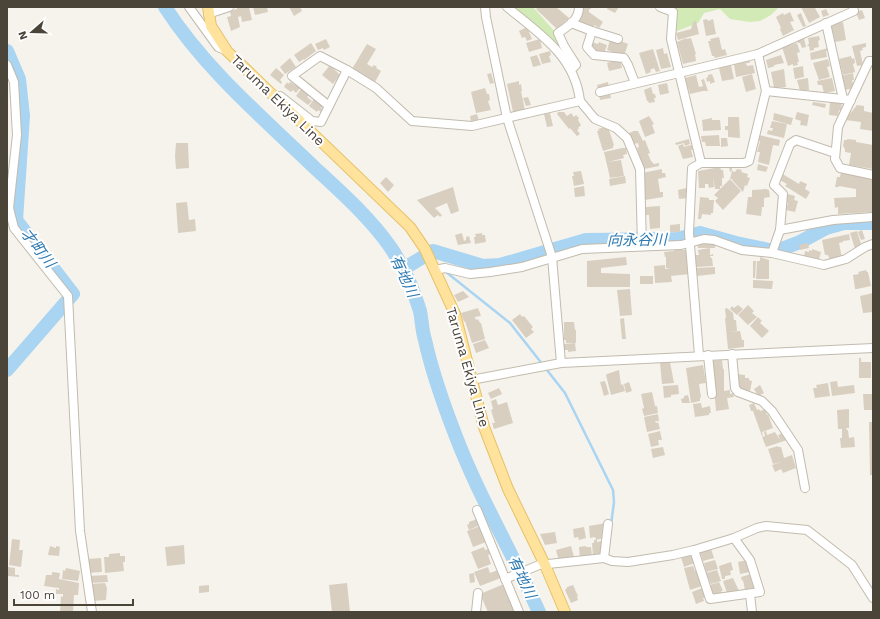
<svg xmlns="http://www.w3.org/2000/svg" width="880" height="619" viewBox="0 0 880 619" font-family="'Work Sans','Noto Sans JP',sans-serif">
<rect width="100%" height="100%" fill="#f6f3ec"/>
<g fill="#d2eab5">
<path d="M 510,7 L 533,7 L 555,32 L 572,62 Z"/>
<path d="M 664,7 L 779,7 L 771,15 L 760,21 L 750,22 L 730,19 L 720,9 L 704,13 L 698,23 L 677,31 L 675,25 L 678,14 Z"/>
</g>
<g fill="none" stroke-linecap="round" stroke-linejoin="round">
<g stroke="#a9d4f2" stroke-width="2.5">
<path d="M 445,261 L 446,255"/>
<path d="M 446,272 L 510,323 L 565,393 L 613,490 L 614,502 L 611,525"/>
</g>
<g stroke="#a9d4f2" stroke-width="14">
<path d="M 165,7 C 205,69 263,118 316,169 C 343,194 370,218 391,248 C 403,266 414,291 420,311 C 422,321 422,331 425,340 C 432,372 443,403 455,434 C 478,495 512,552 539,612"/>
<path d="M 7,51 L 19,79 L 23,116 L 16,220 L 73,294 L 7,370"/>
<path d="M 403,269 L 433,251 L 483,266 L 500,265 L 586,240 L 677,239 L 700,233 L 736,243 L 769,250 L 779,250 L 800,242 L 826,228 L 844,223 L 873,223"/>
</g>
</g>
<g fill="#d8cfc1">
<path d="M 239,7 L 249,7 L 252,20 L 242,22 L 241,16 L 238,17 L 240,27 L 231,31 L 227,17 L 231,16 L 230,11 L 237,9 L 237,8 Z"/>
<path d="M 253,7 L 267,7 L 268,12 L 255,15 Z"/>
<path d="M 289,7 L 300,7 L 302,11 L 294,16 Z"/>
<path d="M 538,7 L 556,7 L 569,18 L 557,29 L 536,9 Z"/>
<path d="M 583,7 L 591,7 L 591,9 L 589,9 L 589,12 L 603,22 L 599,28 L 594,25 L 593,27 L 588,24 L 586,26 L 579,22 L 583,12 Z"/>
<path d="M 608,7 L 619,7 L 615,13 L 607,9 Z"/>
<path d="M 801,7 L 817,7 L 815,8 L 820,17 L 809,23 Z"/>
<path d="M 826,9 L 829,15 L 823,17 L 821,11 Z"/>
<path d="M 862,10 L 865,18 L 859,20 L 856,12 Z"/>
<path d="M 790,12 L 794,21 L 790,22 L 794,30 L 783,36 L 780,29 L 781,28 L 776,17 L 783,13 L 784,15 Z"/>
<path d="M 801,13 L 806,26 L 803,27 L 797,15 Z"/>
<path d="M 707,19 L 708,21 L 713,19 L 716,34 L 706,36 L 703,20 Z"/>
<path d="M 696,21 L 699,34 L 678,40 L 676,33 L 691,29 L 693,22 Z"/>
<path d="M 843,22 L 846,40 L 835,42 L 831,24 Z"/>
<path d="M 527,27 L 532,39 L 527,41 L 525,37 L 522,38 L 519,31 Z"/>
<path d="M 819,36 L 820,40 L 818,41 L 819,47 L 814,48 L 814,50 L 810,51 L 809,46 L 808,46 L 807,45 L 809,44 L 808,38 Z"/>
<path d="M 611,37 L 628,44 L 624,56 L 607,50 Z"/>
<path d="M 719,37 L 722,50 L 725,49 L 727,55 L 715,58 L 714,56 L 712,56 L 708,41 L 711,41 L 710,39 Z"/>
<path d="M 686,38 L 686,39 L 691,38 L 696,54 L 695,54 L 696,61 L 683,64 L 677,42 Z"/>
<path d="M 804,38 L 806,47 L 802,48 L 800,43 L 798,43 L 797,39 Z"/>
<path d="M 326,39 L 330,47 L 324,50 L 323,48 L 318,50 L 315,44 Z"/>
<path d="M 540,39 L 542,48 L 529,52 L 526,43 Z"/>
<path d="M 592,42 L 598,44 L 599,42 L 607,45 L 604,54 L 590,49 Z"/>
<path d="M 311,43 L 316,51 L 304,60 L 304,59 L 299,62 L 294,55 Z"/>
<path d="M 797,43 L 800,52 L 797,53 L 799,62 L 797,62 L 798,65 L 793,66 L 793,64 L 788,66 L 782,47 Z"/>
<path d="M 866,43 L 866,47 L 862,48 L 863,50 L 860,51 L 863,65 L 857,66 L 852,46 Z"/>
<path d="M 367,44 L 376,49 L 367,64 L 372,67 L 374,65 L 377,67 L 376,68 L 381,71 L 375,82 L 364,76 L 364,77 L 352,69 Z"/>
<path d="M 663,48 L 664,54 L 667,53 L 671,67 L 661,69 L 656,50 Z"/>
<path d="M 828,48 L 829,50 L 826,51 L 827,57 L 811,60 L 810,53 Z"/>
<path d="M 653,49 L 660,71 L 656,72 L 654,68 L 650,70 L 651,72 L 646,74 L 639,53 Z"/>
<path d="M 550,51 L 551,55 L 549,56 L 551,62 L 542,64 L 539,54 Z"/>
<path d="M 537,55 L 541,65 L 533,67 L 530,57 Z"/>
<path d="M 781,55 L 784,63 L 774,65 L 775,66 L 769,68 L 768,68 L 766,60 Z"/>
<path d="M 851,56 L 852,59 L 854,58 L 855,63 L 853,64 L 855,72 L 843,75 L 839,59 Z"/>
<path d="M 290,58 L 296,67 L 285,74 L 280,67 Z"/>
<path d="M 620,59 L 622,68 L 609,71 L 607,63 Z"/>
<path d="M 749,59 L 750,63 L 746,63 L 747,66 L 753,65 L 755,73 L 736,77 L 734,65 L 735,64 Z"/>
<path d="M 828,59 L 830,66 L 827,67 L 830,77 L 819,80 L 813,63 Z"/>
<path d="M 330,65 L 340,75 L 333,84 L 322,75 Z"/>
<path d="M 731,65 L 734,79 L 722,81 L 719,68 Z"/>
<path d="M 803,66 L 804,77 L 795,79 L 793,68 Z"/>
<path d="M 276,68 L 284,75 L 280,80 L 282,82 L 281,84 L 270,75 Z"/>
<path d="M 784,69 L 786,87 L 774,88 L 771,72 Z"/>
<path d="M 491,73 L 494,83 L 490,84 L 487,74 Z"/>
<path d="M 853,73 L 854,80 L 852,80 L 854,88 L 845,90 L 841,76 Z"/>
<path d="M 712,74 L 715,82 L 710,84 L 710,81 L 707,82 L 706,78 L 708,77 L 708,75 Z"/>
<path d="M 752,74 L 756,89 L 746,92 L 742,77 Z"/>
<path d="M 696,75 L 699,87 L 703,86 L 701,80 L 704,79 L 708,91 L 703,91 L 690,94 L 685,78 Z"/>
<path d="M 808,78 L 809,90 L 800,91 L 797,80 Z"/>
<path d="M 832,78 L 835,91 L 824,93 L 822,85 L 818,85 L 817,81 Z"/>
<path d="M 519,81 L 519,85 L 521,84 L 522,91 L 521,91 L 525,110 L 513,112 L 507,84 Z"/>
<path d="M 287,82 L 288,84 L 290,82 L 300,88 L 296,93 L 293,90 L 291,92 L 284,87 Z"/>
<path d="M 608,82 L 611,98 L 600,100 L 597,85 Z"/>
<path d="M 667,83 L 669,93 L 660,95 L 658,85 Z"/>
<path d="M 651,87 L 653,94 L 655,94 L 656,98 L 654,98 L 655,102 L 649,103 L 648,101 L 647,101 L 644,90 Z"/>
<path d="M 485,88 L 487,94 L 489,94 L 490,100 L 488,101 L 491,110 L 476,113 L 471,92 Z"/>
<path d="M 301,89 L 309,95 L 307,97 L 312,101 L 308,105 L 296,96 Z"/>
<path d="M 528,97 L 531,105 L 526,106 L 523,98 Z"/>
<path d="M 314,99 L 323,105 L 321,108 L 322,109 L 321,112 L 318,110 L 317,112 L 309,106 Z"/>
<path d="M 830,101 L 842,102 L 841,111 L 839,110 L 838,116 L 829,115 Z"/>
<path d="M 813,102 L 826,104 L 825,108 L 812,105 Z"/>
<path d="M 857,105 L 864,106 L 864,111 L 873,113 L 873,131 L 860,129 L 861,122 L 845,120 Z"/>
<path d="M 558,112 L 564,112 L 567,116 L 571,113 L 574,117 L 576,115 L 579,118 L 578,120 L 581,125 L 578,128 L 579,129 L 577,130 L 580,134 L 577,136 L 570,128 L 569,129 L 557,114 Z"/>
<path d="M 797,112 L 809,115 L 807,126 L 800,125 L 801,121 L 795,119 Z"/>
<path d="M 550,113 L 553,126 L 547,127 L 544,114 Z"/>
<path d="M 774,113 L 793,118 L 791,125 L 773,120 Z"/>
<path d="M 477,114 L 479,121 L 471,122 L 470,116 Z"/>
<path d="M 649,116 L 654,124 L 652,125 L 655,133 L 645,137 L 639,121 Z"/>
<path d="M 728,117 L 739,117 L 740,138 L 728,137 L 728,130 L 725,130 L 725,126 L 728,126 Z"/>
<path d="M 712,118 L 712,120 L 720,120 L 721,130 L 703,131 L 702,120 Z"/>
<path d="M 772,121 L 787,124 L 784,138 L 767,134 L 768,130 L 772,131 L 773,128 L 770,128 Z"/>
<path d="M 605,127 L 609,130 L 614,145 L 613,146 L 613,148 L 603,151 L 597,131 L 599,131 L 598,129 Z"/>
<path d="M 634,131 L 638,131 L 643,141 L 645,140 L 650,153 L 648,154 L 651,161 L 654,164 L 659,163 L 659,166 L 644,169 L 637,148 L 639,147 L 638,143 L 634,144 L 629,133 Z"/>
<path d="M 719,135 L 720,146 L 706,146 L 705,142 L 702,142 L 701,136 Z"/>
<path d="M 759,135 L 780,140 L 779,146 L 773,145 L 769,165 L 758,162 L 760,152 L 757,152 L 760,141 L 758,140 Z"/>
<path d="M 721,138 L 727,138 L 728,146 L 721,147 Z"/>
<path d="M 689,139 L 690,144 L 685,146 L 684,143 L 676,145 L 675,143 Z"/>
<path d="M 847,139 L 856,140 L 856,142 L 873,145 L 873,169 L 849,165 L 851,153 L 845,152 L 845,149 L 843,146 L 844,140 L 847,140 Z"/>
<path d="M 176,143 L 188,143 L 189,168 L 176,169 L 175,156 Z"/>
<path d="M 683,144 L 684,147 L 691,145 L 692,146 L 693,150 L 691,150 L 693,157 L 683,159 L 678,146 Z"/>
<path d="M 622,148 L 626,148 L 627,154 L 623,155 L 624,158 L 608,162 L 621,160 L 624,176 L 610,178 L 604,152 Z"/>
<path d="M 758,164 L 768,167 L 766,172 L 757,170 Z"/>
<path d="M 720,167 L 721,170 L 723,170 L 724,178 L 722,178 L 722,186 L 720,186 L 720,189 L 715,189 L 713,177 L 714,187 L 709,188 L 708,184 L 705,184 L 705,188 L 699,188 L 698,171 Z"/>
<path d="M 729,167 L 732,167 L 732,171 L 735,172 L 737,169 L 742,170 L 741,172 L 748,174 L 747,177 L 750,178 L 747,186 L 745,185 L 743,192 L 733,181 L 732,179 L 730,179 L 732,171 L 730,172 Z"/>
<path d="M 662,169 L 662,173 L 665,173 L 666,177 L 658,179 L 660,192 L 663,192 L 663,197 L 645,200 L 643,190 L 645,190 L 642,173 Z"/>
<path d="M 581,171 L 584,184 L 574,186 L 572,176 L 574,176 L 573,172 Z"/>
<path d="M 841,172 L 873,177 L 873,212 L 838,214 L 838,207 L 835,208 L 834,198 L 856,197 L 856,189 L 839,186 L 839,187 L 835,187 L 837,177 L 840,177 Z"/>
<path d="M 781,173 L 799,184 L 800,181 L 807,184 L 805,189 L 810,192 L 806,199 L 785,186 L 787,184 L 778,179 Z"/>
<path d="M 625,176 L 626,183 L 610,186 L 609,179 Z"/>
<path d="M 386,177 L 394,185 L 388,192 L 380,183 Z"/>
<path d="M 730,179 L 741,191 L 723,210 L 715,201 L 718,198 L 714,195 Z"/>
<path d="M 584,186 L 585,196 L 575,197 L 574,188 Z"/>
<path d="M 453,187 L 459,211 L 451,214 L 447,203 L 435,208 L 442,215 L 440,217 L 438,215 L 434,218 L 417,200 Z"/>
<path d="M 686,188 L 688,198 L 679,199 L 678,190 Z"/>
<path d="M 766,189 L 769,190 L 770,197 L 764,198 L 764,207 L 762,207 L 761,216 L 746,214 L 748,197 L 752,197 L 752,190 Z"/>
<path d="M 788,194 L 795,196 L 794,200 L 798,201 L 795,212 L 786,210 L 788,203 L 786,202 Z"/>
<path d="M 700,197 L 709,198 L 709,200 L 714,200 L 713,213 L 711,213 L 711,215 L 702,214 L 701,219 L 698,219 Z"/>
<path d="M 187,202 L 189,220 L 195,219 L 196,231 L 178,233 L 176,203 Z"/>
<path d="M 660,206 L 660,228 L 650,229 L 649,215 L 646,215 L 646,207 Z"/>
<path d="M 680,224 L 680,232 L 670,232 L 670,225 Z"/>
<path d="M 862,230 L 865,239 L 861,240 L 858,232 Z"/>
<path d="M 857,231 L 862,247 L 855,249 L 850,233 Z"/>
<path d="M 462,233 L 464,241 L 466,240 L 466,237 L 469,236 L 471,243 L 458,245 L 455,235 Z"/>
<path d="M 482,233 L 482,235 L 485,235 L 486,242 L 475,244 L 474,237 L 476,237 L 475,234 Z"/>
<path d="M 849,234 L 850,240 L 843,241 L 843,242 L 839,243 L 842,258 L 830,260 L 828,255 L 825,255 L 822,240 Z"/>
<rect x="698" y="243" width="17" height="5"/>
<path d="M 808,243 L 809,248 L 800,250 L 799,245 Z"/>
<path d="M 682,248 L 682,250 L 687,250 L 690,274 L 671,276 L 672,282 L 655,283 L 654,266 L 665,265 L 665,269 L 671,268 L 666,268 L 666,257 L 665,257 L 664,252 L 674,251 L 674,249 Z"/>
<path d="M 710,248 L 710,255 L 713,254 L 713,256 L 710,256 L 711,258 L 712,258 L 713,266 L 696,267 L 694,255 L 699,255 L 698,250 Z"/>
<path d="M 812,249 L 821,252 L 819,260 L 804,256 L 805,251 L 809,252 L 809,250 L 812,251 Z"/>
<path d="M 626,257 L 627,265 L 601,268 L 601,273 L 630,274 L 630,287 L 587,287 L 587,261 Z"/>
<path d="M 760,257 L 769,260 L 769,279 L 756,279 L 757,261 L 760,261 Z"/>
<path d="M 753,261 L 756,261 L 755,278 L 753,278 Z"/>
<path d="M 715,267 L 715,274 L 697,276 L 696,268 Z"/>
<path d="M 866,270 L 867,272 L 868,272 L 871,286 L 857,289 L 855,289 L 853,275 L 859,274 L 858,272 Z"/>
<rect x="640" y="276" width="13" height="8"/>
<path d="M 753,280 L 773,281 L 772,289 L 753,288 Z"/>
<path d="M 630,289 L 632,315 L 620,316 L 617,290 Z"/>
<path d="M 463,291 L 469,297 L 458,302 L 454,295 Z"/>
<path d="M 873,293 L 873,312 L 863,313 L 860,296 Z"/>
<path d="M 738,305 L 743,309 L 737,315 L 730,309 L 732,306 L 734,308 Z"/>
<path d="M 748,305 L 754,311 L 752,313 L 757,317 L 748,325 L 738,315 Z"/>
<path d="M 478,308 L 481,316 L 475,317 L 476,320 L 478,319 L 480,323 L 481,323 L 485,339 L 472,343 L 465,321 L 464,322 L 461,313 Z"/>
<path d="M 727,308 L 733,313 L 734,320 L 736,320 L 737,331 L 730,332 L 740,331 L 742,340 L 744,340 L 744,347 L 728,349 L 725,318 L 726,318 L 725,309 Z"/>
<path d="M 520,314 L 522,317 L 524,316 L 533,327 L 531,329 L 534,332 L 526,338 L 512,320 Z"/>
<path d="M 758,317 L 762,321 L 760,323 L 769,331 L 762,338 L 750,326 Z"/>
<path d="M 624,318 L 626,339 L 622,339 L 620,319 Z"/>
<path d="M 564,322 L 574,322 L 575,330 L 576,330 L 576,343 L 566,343 L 566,340 L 564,340 Z"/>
<path d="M 485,340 L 489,348 L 476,353 L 473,344 Z"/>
<path d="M 575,343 L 576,351 L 568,352 L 568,350 L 564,350 L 564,344 Z"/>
<path d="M 859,358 L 861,358 L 861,362 L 871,362 L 871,378 L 859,378 Z"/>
<path d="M 722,360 L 723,369 L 718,369 L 724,369 L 724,391 L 730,390 L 730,394 L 733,393 L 734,397 L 727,398 L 729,409 L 716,411 L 712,361 Z"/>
<path d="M 670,362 L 674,383 L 662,384 L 660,363 Z"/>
<path d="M 703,365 L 706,383 L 699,384 L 701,397 L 700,398 L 700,401 L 691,403 L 686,368 Z"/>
<path d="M 619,370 L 621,385 L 623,384 L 625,391 L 611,395 L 606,375 L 607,374 Z"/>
<path d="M 737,374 L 745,375 L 745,378 L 749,378 L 749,380 L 752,381 L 750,391 L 738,390 L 739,385 L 736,385 Z"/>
<path d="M 605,381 L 609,394 L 604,396 L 600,382 Z"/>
<path d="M 837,381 L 838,387 L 854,385 L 855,393 L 832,396 L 830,382 Z"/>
<path d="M 629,382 L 632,391 L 626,393 L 624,384 Z"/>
<path d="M 828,383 L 830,396 L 815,398 L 813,388 L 817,388 L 816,385 Z"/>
<path d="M 678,385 L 679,394 L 671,395 L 671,397 L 664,398 L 663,386 Z"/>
<path d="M 760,385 L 764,393 L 758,396 L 754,389 Z"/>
<path d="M 499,388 L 502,394 L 491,399 L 488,393 Z"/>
<path d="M 652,392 L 655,406 L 657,406 L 658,413 L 644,416 L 642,409 L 644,408 L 641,394 Z"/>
<path d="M 863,394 L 873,394 L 873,410 L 864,410 Z"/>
<path d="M 688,395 L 690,403 L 682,403 L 681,399 L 684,398 L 684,396 Z"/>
<path d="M 496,399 L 498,405 L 507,402 L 513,423 L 494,429 L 492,423 L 495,423 L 491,410 L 493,409 L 491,401 Z"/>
<path d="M 701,403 L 702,408 L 710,406 L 711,413 L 709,413 L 709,415 L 695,417 L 693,404 Z"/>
<path d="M 754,403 L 757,410 L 759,409 L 760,411 L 765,409 L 767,415 L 768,414 L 773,428 L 762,432 L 763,436 L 762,436 L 753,411 L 751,411 L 749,405 Z"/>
<path d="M 849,409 L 849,428 L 846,428 L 847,430 L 848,430 L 849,438 L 854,437 L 855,447 L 841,448 L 840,438 L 842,438 L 842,429 L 838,429 L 837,410 Z"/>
<path d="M 658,414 L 659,421 L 655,421 L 656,423 L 658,422 L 660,429 L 647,432 L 644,417 Z"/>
<path d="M 869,422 L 873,422 L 873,475 L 870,475 Z"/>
<path d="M 660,431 L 662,440 L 658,440 L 659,445 L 651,447 L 648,434 Z"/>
<path d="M 766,431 L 767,435 L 775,432 L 780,440 L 778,435 L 785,432 L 787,440 L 766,447 L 762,437 L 765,436 L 764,432 Z"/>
<path d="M 778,446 L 778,447 L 781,447 L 784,458 L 792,455 L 796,468 L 783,473 L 781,469 L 775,472 L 772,465 L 782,462 L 773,464 L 768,449 Z"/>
<path d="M 663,447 L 665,455 L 653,458 L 651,449 Z"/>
<path d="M 477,519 L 480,525 L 469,530 L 467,525 L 469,524 L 469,522 Z"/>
<path d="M 606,523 L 604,538 L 596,540 L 595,537 L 590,538 L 589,526 Z"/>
<path d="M 480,526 L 486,542 L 473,547 L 467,531 Z"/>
<path d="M 584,527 L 586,538 L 579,540 L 578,537 L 574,538 L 573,529 Z"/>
<path d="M 555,532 L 557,543 L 545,545 L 540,534 Z"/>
<path d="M 12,539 L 20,540 L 19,550 L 23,550 L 21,567 L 9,565 Z"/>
<path d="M 594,540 L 597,540 L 597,542 L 601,541 L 603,556 L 593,557 L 592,543 L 594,543 Z"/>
<path d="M 184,545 L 185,564 L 167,566 L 165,547 Z"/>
<path d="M 50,546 L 56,548 L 56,546 L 60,547 L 59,556 L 48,555 Z"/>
<path d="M 571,546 L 574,557 L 559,561 L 556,550 Z"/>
<path d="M 586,546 L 586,547 L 591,547 L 592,557 L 580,559 L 579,547 Z"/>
<path d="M 484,547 L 485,550 L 488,549 L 490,554 L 488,555 L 491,564 L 478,569 L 471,552 Z"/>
<path d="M 711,549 L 714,558 L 703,561 L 700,552 Z"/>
<path d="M 120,553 L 120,556 L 125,556 L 125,562 L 123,562 L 124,571 L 105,573 L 104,557 L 109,557 L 109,554 Z"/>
<path d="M 693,553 L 695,563 L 684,567 L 681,557 Z"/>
<path d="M 101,558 L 102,572 L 87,573 L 86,559 Z"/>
<path d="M 715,560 L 718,569 L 706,572 L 704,563 Z"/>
<path d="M 748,560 L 750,572 L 740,574 L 738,562 Z"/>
<path d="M 731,562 L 733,570 L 730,571 L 731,575 L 725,576 L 725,579 L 722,579 L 719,566 Z"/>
<path d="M 693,566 L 695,571 L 698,570 L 702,586 L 690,590 L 684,568 Z"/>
<path d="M 8,567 L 15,568 L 15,575 L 19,575 L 19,577 L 8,576 Z"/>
<path d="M 488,567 L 490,573 L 498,570 L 501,578 L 480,586 L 474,572 Z"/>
<path d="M 66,568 L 80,571 L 78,581 L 62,579 L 63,570 L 65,571 Z"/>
<path d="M 717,570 L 721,581 L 711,584 L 706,573 Z"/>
<path d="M 52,572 L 60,573 L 59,579 L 79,583 L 78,595 L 74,595 L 73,612 L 60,612 L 61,596 L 63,597 L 63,594 L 56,594 L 56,589 L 59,590 L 59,588 L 44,586 L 46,575 L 52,575 Z"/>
<path d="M 474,573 L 475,582 L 470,583 L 469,574 Z"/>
<path d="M 751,574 L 752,583 L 756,582 L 758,590 L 752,592 L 751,588 L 745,590 L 743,580 L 742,581 L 741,577 Z"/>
<path d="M 107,575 L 108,582 L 89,583 L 89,576 Z"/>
<path d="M 733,578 L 739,591 L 727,593 L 723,581 Z"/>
<path d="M 719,582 L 723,591 L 721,591 L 722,593 L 716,595 L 715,593 L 713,594 L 710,585 Z"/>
<path d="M 105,583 L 107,588 L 106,600 L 92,601 L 90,584 Z"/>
<path d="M 347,583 L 350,612 L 332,612 L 329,585 Z"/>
<path d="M 504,584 L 514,612 L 488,612 L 480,594 Z"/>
<path d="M 209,585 L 209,592 L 199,593 L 199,586 Z"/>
<path d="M 573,585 L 578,596 L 577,597 L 578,600 L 571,603 L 565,590 L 567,588 L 567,587 Z"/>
<path d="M 702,588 L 706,597 L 703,598 L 704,601 L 696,604 L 692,592 Z"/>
</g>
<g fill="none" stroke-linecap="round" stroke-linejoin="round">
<g stroke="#c2bbae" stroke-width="10">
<g id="minor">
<path d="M 189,7 L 218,47 L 227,51"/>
<path d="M 485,7 L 486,17 L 507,118 L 552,257 L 561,363"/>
<path d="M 507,7 C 540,34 575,56 580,101"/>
<path d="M 660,7 L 673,12 L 671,39 L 701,163"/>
<path d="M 208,14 L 229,7"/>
<path d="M 571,23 L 592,31 L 618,39"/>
<path d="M 826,23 L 843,99"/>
<path d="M 592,31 L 587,47 L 594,55 L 624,58 L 628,65 L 635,83"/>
<path d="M 873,61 L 869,61 L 838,127 L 835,159 L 840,168 L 873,175"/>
<path d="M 7,65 L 14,82 L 17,135 L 9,208 L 14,228 L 68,296 L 80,531 L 92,612"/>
<path d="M 571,70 L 576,65 L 564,46 L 558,33 C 568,26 579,20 579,7"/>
<path d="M 766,91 L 851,100"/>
<path d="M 600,92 L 758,54 L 854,11 L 853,7"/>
<path d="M 280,96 L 312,121 L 321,122 L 347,70"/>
<path d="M 329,106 L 292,76 L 320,56 L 347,70 L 376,88 L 412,121 L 472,126 L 580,101 L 595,119 L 616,128 L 627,138 L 640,169 L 642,246"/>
<path d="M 780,230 L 833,220 L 873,217"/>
<path d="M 772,253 L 780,230 L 783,194 L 774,185 L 790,144 L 796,140 L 835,153"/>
<path d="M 435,270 L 445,268 L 470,274 L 490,272 L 522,267 L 582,249 L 681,245 L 704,239 L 714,240 L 742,250 L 772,253 L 824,265 L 846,259 L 865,247 L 873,244"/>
<path d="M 732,354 L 735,388 L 738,392 L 762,401 L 772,411 L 798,450 L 805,488"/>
<path d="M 699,355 L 689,233 L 692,168 L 701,163 L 744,163 L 749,161 L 766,91 L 758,54"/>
<path d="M 708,355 L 712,394"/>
<path d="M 471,380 L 561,363 L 873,348"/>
<path d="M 477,510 L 519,612"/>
<path d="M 694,550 L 710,599 L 760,592 L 750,560 L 734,538"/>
<path d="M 604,558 L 612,561 L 628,562 L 673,555 L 694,550 L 734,538 L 757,528 L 766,526 L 807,530 L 852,565 L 873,598"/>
<path d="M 505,579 L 539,565 L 604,558 L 608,524"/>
<path d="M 750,594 L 752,612"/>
<path d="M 476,612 L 478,593"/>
</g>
</g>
<g stroke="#e6c16a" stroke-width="12">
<path id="major" d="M 208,7 L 211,26 L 227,51 L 410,227 L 425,249 L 455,314 L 484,427 L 508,489 L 545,565 L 565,612"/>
</g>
<use href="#minor" stroke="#fff" stroke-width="8"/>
<use href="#major" stroke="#ffe39c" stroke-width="10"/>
</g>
<g text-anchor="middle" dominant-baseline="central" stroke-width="4" stroke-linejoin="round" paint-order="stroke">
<g font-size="14" fill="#4b4439" stroke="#fff">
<text transform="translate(278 100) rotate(44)">Taruma Ekiya Line</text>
<text transform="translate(468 367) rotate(74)">Taruma Ekiya Line</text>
</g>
<g font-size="15" font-style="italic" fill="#2e7ab2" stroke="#fff">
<text transform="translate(637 240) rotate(-1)">向永谷川</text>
<text transform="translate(38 248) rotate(52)">才町川</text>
<text transform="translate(404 276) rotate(65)">有地川</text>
<text transform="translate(522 577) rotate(65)">有地川</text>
</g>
</g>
<rect width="880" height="619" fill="none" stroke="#4b4439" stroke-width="16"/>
<g transform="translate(32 32) rotate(250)" stroke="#ffffff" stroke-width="3" paint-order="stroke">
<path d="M0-3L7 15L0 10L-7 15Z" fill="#4b4439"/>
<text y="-6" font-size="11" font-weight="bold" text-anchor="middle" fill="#4b4439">N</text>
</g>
<path d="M14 599v6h119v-6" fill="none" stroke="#4b4439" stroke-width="2"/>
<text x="20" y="599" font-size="12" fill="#4b4439" stroke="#ffffff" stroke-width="3" paint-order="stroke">100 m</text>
</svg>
